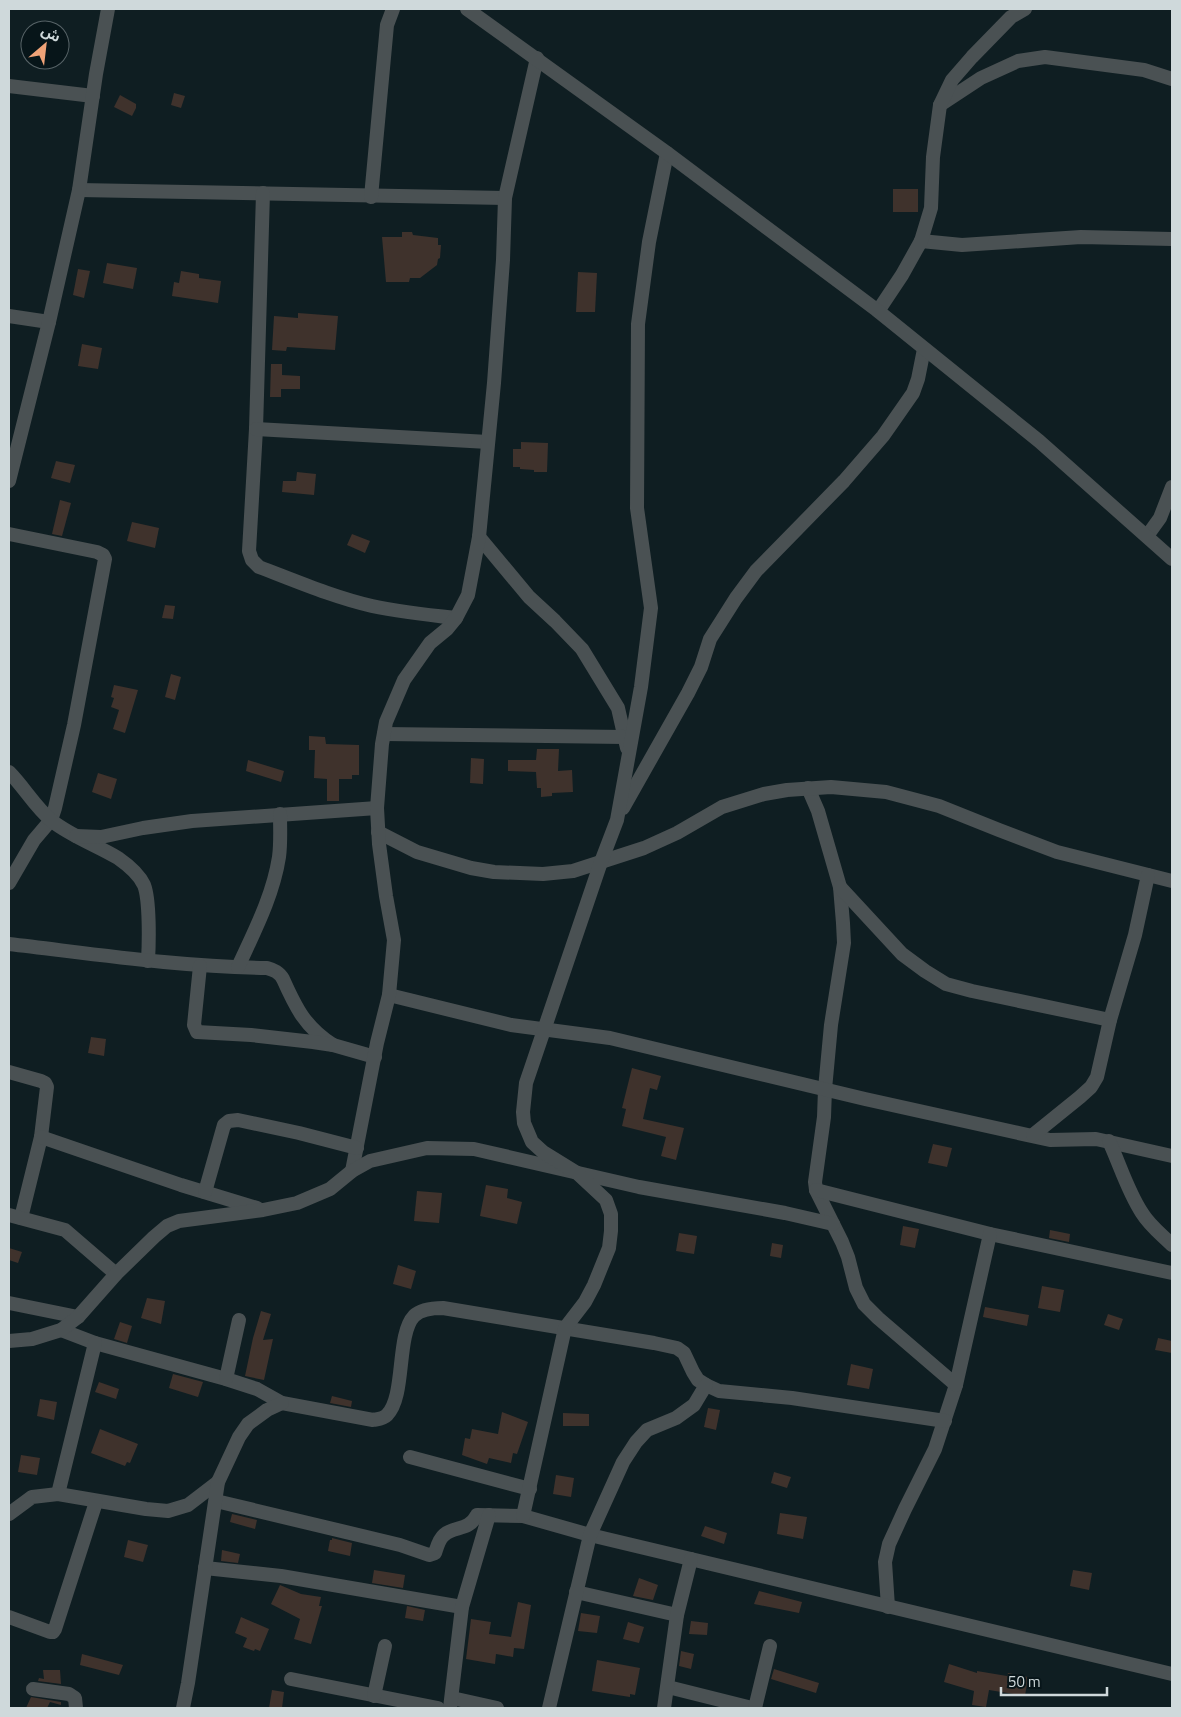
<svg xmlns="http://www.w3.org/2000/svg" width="1181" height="1717" viewBox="0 0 1181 1717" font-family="'Titillium Web','Noto Sans Arabic',sans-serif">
<rect width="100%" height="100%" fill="#0f1e22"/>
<g fill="#3f322c">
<path d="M 174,93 L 185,96 L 181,108 L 171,105 Z"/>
<path d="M 120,95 L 136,104 L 136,108 L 132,116 L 114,107 Z"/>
<rect x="893" y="189" width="25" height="23"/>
<path d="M 402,232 L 412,232 L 413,235 L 438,238 L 438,245 L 441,245 L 440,258 L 438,259 L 437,265 L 420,278 L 410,278 L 409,282 L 386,282 L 382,237 L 402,237 Z"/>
<path d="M 107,263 L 137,268 L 133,289 L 103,283 Z"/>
<path d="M 78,269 L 90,271 L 84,298 L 73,295 Z"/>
<path d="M 181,271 L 199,274 L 199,278 L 221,281 L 218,303 L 172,296 L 174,282 L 179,283 Z"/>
<path d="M 578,272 L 597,273 L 595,312 L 576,312 Z"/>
<path d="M 298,313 L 338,316 L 335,350 L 287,347 L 286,351 L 272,350 L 274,316 L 298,318 Z"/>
<path d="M 82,344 L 102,348 L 98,369 L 78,366 Z"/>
<path d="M 271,364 L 282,364 L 282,375 L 300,376 L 300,389 L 281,389 L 281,397 L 270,397 Z"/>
<path d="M 521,442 L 548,443 L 547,472 L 534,472 L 534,470 L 520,469 L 520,467 L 513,467 L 513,449 L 521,449 Z"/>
<path d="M 56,461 L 75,465 L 70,483 L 51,478 Z"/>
<path d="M 297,472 L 316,474 L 314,495 L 282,492 L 283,481 L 296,481 Z"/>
<path d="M 60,500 L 71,503 L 62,536 L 52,534 Z"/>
<path d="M 132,522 L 159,528 L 155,548 L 127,541 Z"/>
<path d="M 352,534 L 370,541 L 365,553 L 347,545 Z"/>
<path d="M 165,605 L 175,606 L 173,619 L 162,618 Z"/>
<path d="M 171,674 L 181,677 L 175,700 L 165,697 Z"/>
<path d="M 114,685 L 138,690 L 125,733 L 113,729 L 119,710 L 111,707 L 114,698 L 111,697 Z"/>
<path d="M 309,736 L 325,737 L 326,744 L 359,745 L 359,775 L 352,775 L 352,779 L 339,779 L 339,801 L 327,801 L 327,779 L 314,778 L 315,750 L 309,750 Z"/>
<path d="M 537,749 L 559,749 L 558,771 L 572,770 L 573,792 L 552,793 L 552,796 L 541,797 L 541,788 L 537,788 L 536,772 L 508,771 L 508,760 L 536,760 Z"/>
<path d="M 471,758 L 484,759 L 483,784 L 470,783 Z"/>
<path d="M 248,760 L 284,771 L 281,782 L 246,771 Z"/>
<path d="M 98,773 L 117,779 L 111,799 L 92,792 Z"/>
<path d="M 91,1037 L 106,1039 L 104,1056 L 88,1053 Z"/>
<path d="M 632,1068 L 661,1076 L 657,1090 L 650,1088 L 643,1119 L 684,1128 L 676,1160 L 661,1156 L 666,1137 L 622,1126 L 626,1109 L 622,1108 Z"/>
<path d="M 933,1144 L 952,1148 L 947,1167 L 928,1163 Z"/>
<path d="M 486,1185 L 508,1189 L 507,1198 L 522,1202 L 517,1224 L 480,1216 Z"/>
<path d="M 417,1191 L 442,1193 L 439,1223 L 414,1221 Z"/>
<path d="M 903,1226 L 919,1229 L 915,1248 L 900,1245 Z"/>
<path d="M 1050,1230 L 1070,1234 L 1069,1242 L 1049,1238 Z"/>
<path d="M 679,1233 L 697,1236 L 694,1254 L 676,1251 Z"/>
<path d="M 772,1243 L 783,1245 L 781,1258 L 770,1256 Z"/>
<path d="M 9,1248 L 22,1252 L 18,1263 L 9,1260 Z"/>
<path d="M 398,1265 L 416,1271 L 411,1289 L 393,1284 Z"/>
<path d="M 1042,1286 L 1064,1290 L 1060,1312 L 1038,1308 Z"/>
<path d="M 147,1298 L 165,1301 L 161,1324 L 141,1318 Z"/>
<path d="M 985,1307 L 1029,1315 L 1027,1326 L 983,1317 Z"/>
<path d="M 261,1311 L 271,1314 L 263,1340 L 273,1339 L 264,1380 L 245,1376 L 253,1338 Z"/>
<path d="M 1108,1314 L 1123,1319 L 1119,1330 L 1104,1325 Z"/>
<path d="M 120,1322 L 132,1326 L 127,1343 L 114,1339 Z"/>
<path d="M 1158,1338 L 1172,1341 L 1172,1353 L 1155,1350 Z"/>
<path d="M 851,1364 L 873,1369 L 869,1389 L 847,1385 Z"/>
<path d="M 173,1374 L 203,1382 L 198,1397 L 169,1388 Z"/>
<path d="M 99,1382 L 119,1389 L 116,1399 L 95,1392 Z"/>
<path d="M 332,1396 L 352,1401 L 351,1407 L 330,1403 Z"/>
<path d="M 40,1399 L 57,1402 L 54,1420 L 37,1416 Z"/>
<path d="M 708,1408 L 720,1410 L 716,1430 L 704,1427 Z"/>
<path d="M 502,1412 L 528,1422 L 517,1454 L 513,1453 L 511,1463 L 489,1458 L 487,1464 L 462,1455 L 465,1438 L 470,1439 L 472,1429 L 498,1434 Z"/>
<path d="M 563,1413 L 589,1414 L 589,1426 L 563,1426 Z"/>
<path d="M 100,1429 L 138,1444 L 130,1463 L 127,1462 L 125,1466 L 91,1453 Z"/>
<path d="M 21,1455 L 40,1458 L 37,1475 L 18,1472 Z"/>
<path d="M 774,1472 L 791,1477 L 787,1488 L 771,1483 Z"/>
<path d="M 556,1475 L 574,1478 L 571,1497 L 553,1494 Z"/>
<path d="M 780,1513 L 807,1517 L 803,1539 L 777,1534 Z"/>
<path d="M 232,1514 L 257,1520 L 255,1529 L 230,1522 Z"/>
<path d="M 705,1526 L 727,1533 L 724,1544 L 701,1536 Z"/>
<path d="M 332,1538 L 352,1543 L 350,1556 L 328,1551 L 330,1540 L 332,1540 Z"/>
<path d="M 128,1540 L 148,1545 L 143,1562 L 124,1557 Z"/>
<path d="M 222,1550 L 240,1554 L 238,1563 L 221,1561 Z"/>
<path d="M 374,1570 L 405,1575 L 403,1588 L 372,1583 Z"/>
<path d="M 1073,1570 L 1092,1573 L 1089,1590 L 1070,1586 Z"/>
<path d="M 639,1578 L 658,1585 L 653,1600 L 633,1596 Z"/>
<path d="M 280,1585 L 301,1594 L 321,1597 L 319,1606 L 322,1606 L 311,1644 L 294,1639 L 300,1619 L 271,1604 Z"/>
<path d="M 759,1591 L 802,1602 L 799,1613 L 754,1604 Z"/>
<path d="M 518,1602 L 531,1605 L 524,1649 L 514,1648 L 513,1657 L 496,1654 L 495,1664 L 466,1659 L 471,1619 L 491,1622 L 489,1634 L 511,1637 Z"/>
<path d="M 407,1606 L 425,1610 L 423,1621 L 405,1618 Z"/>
<path d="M 581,1613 L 600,1616 L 597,1633 L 578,1631 Z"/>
<path d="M 241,1617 L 269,1629 L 260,1651 L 255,1649 L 254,1651 L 243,1647 L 247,1638 L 235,1633 Z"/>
<path d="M 691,1621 L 708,1623 L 707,1635 L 689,1634 Z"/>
<path d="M 628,1622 L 644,1627 L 639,1643 L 623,1639 Z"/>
<path d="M 681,1651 L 694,1654 L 691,1669 L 679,1666 Z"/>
<path d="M 82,1654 L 123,1665 L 119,1675 L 80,1665 Z"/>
<path d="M 597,1660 L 640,1668 L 635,1695 L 630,1694 L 630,1697 L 592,1691 Z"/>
<path d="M 949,1664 L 977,1673 L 977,1671 L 1007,1676 L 1008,1673 L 1028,1677 L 1025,1696 L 989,1690 L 986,1707 L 972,1705 L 974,1691 L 944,1682 Z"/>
<path d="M 774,1669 L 819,1683 L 816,1693 L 771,1679 Z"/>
<path d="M 43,1670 L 60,1670 L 61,1684 L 38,1681 L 39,1678 L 44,1679 Z"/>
<path d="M 272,1690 L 284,1692 L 282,1708 L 269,1708 Z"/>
<path d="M 31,1697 L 61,1702 L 61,1705 L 50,1702 L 47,1708 L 26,1708 Z"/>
</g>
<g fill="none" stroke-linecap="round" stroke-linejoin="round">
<g stroke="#4a5153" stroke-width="14">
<path d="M 9,86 L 93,96"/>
<path d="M 940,105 L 981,78 L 1018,61 L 1045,57 L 1144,70 L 1172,79"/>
<path d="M 79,190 L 505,198"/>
<path d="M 263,193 L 256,429 L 249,551 L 252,560 L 259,567 C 296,581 333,597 372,606 C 400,612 428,615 456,618"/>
<path d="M 371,197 L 387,25 L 393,9"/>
<path d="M 921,241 L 962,245 L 1081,237 L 1172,239"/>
<path d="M 878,311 L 902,275 L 921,241 L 931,208 L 933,157 L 940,105 L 952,80 L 972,57 L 1011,17 L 1025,9"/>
<path d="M 9,316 L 49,322"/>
<path d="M 256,429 L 488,442"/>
<path d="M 9,481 L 49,322 L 79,190 L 96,74 L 108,9"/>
<path d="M 9,534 L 97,552 L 103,555 L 105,559 L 74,725 L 55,808 L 51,820 L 34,840 L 9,883"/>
<path d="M 1147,536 L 1160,518 L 1172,487"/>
<path d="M 479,537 L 529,597 L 555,621 L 582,649 L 618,708 L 627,748"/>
<path d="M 384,734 L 624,737"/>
<path d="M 9,772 C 24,787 35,807 52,821 C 71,836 96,845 118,858 C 128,865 139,874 144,885 C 150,900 149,944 148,961"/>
<path d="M 808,788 L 818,811 L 840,887 L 843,923 L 844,943 L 831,1025 L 825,1089 L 824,1117 L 815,1182 L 816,1190 L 842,1242 L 848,1257 L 856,1288 L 864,1304 L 878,1318 L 956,1385 L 935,1449 L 905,1509 L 889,1544 L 885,1562 L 888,1607"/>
<path d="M 623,808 L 688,693 L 701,667 L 710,639 L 736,598 L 756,571 L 844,481 L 883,436 L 913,393 L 918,379 L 924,349"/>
<path d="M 378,832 L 417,852 L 471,868 L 494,872 L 543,874 L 573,871 L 644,848 L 677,833 L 722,807 L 764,794 L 787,790 L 831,787 L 886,792 L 939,806 L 999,830 L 1057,852 L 1172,881"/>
<path d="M 76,836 L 101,837 L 143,828 L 192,821 L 377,808"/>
<path d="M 840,887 L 902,954 L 925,971 L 946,984 L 972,991 L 1110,1020"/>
<path d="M 9,944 C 95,954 180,967 267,968 C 274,970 279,972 283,979 C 296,1008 305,1027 333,1045"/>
<path d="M 200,966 L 194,1025 L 197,1032 L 251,1035 L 313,1042 L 333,1045 L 375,1057"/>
<path d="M 238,967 C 254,932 273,896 279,857 C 281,843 280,828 280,814"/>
<path d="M 389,995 L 511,1025 L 610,1038 L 865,1099 L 1050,1140 L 1096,1139 L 1172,1156"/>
<path d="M 9,1072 L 41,1081 L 45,1083 L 47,1087 L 41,1137 L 21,1218"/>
<path d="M 1033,1135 L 1080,1097 L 1091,1087 L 1097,1077 L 1110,1020 L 1135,935 L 1148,875"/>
<path d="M 41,1137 L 181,1185 L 257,1208"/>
<path d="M 1109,1141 C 1120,1165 1128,1192 1142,1213 C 1150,1226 1162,1235 1172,1245"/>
<path d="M 352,1171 L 377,1043 L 389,995 L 394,940 L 386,896 L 379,844 L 377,808 L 382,744 L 386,722 L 404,680 L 430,643 L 447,629 L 456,618 L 468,595 L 479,537 L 494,383 L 503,260 L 505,198 L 537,58"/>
<path d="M 816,1190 L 990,1234 L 1172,1273"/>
<path d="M 205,1192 L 224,1125 L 229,1121 L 238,1120 L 299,1133 L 357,1148"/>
<path d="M 9,1215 L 65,1230 L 116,1274"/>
<path d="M 9,1303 L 78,1317"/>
<path d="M 61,1330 L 95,1343 L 226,1379 L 257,1389 L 282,1403 L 373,1420 C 378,1419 383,1419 387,1415 C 406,1396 396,1335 414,1316 C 421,1309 434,1308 443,1308 L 654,1343 L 677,1348 L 684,1353 L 693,1372 L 698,1380 L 706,1385 L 719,1391 L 792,1398 L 945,1421"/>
<path d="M 9,1341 L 32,1339 L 61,1330 L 78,1317 L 116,1274 L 154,1237 L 167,1226 L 179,1221 L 263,1210 L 297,1203 L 330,1189 L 352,1171 L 370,1161 L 427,1148 L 474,1149 L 639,1187 L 785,1213 L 833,1224"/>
<path d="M 226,1379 L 239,1320"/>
<path d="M 956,1385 L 990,1234"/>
<path d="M 410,1457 L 530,1489"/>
<path d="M 58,1494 L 95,1343"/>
<path d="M 216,1501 L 400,1545 L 429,1555 L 435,1553 C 437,1547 439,1539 444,1535 C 455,1525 468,1532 477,1515 L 523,1516 L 590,1535 L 1172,1674"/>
<path d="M 9,1514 L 32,1497 L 58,1494 L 146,1509 L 168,1511 L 188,1505 L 218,1482"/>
<path d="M 523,1516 L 565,1328 L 585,1302 L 594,1285 L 609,1248 L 611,1231 L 611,1214 L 606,1200 L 577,1173 L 543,1152 L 532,1142 L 524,1123 L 523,1112 L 526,1083 L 601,862 L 617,820 L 641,687 L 651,608 L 637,508 L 638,324 L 649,242 L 667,153"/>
<path d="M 205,1568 L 281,1576 L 462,1607"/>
<path d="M 576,1592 L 677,1615"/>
<path d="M 9,1617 L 50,1632 L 53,1632 L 55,1629 L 96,1502"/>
<path d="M 291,1679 L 438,1708"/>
<path d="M 668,1687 L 752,1708"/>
<path d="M 33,1689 L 69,1694 L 75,1698 L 76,1708"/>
<path d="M 374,1696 L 385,1646"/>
<path d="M 452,1698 L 497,1708"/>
<path d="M 183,1708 L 188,1683 L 218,1482 L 239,1437 L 248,1424 L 267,1410 L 282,1403"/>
<path d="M 450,1708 L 462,1607 L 489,1515"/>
<path d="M 549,1708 L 590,1535 L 623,1462 L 636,1442 L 647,1430 L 676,1418 L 694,1405 L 706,1385"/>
<path d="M 664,1708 L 677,1615 L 691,1559"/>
<path d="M 755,1708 L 770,1646"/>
</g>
<path stroke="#4a5153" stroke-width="14" d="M 467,9 L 667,153 L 878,311 L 1039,441 L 1172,559"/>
</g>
<rect width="1181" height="1717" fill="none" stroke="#cfd9db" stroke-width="20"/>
<g transform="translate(45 45) rotate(28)"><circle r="24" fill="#071519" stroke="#576367"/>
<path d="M0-4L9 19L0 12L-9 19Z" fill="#f0a378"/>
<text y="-8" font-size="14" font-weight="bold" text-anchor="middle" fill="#cfd9db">ش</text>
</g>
<path d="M1001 1687v8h106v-8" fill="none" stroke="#cfd9db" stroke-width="2.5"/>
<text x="1008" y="1687" font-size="15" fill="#cfd9db" stroke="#071519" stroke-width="4" paint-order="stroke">50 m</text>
</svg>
